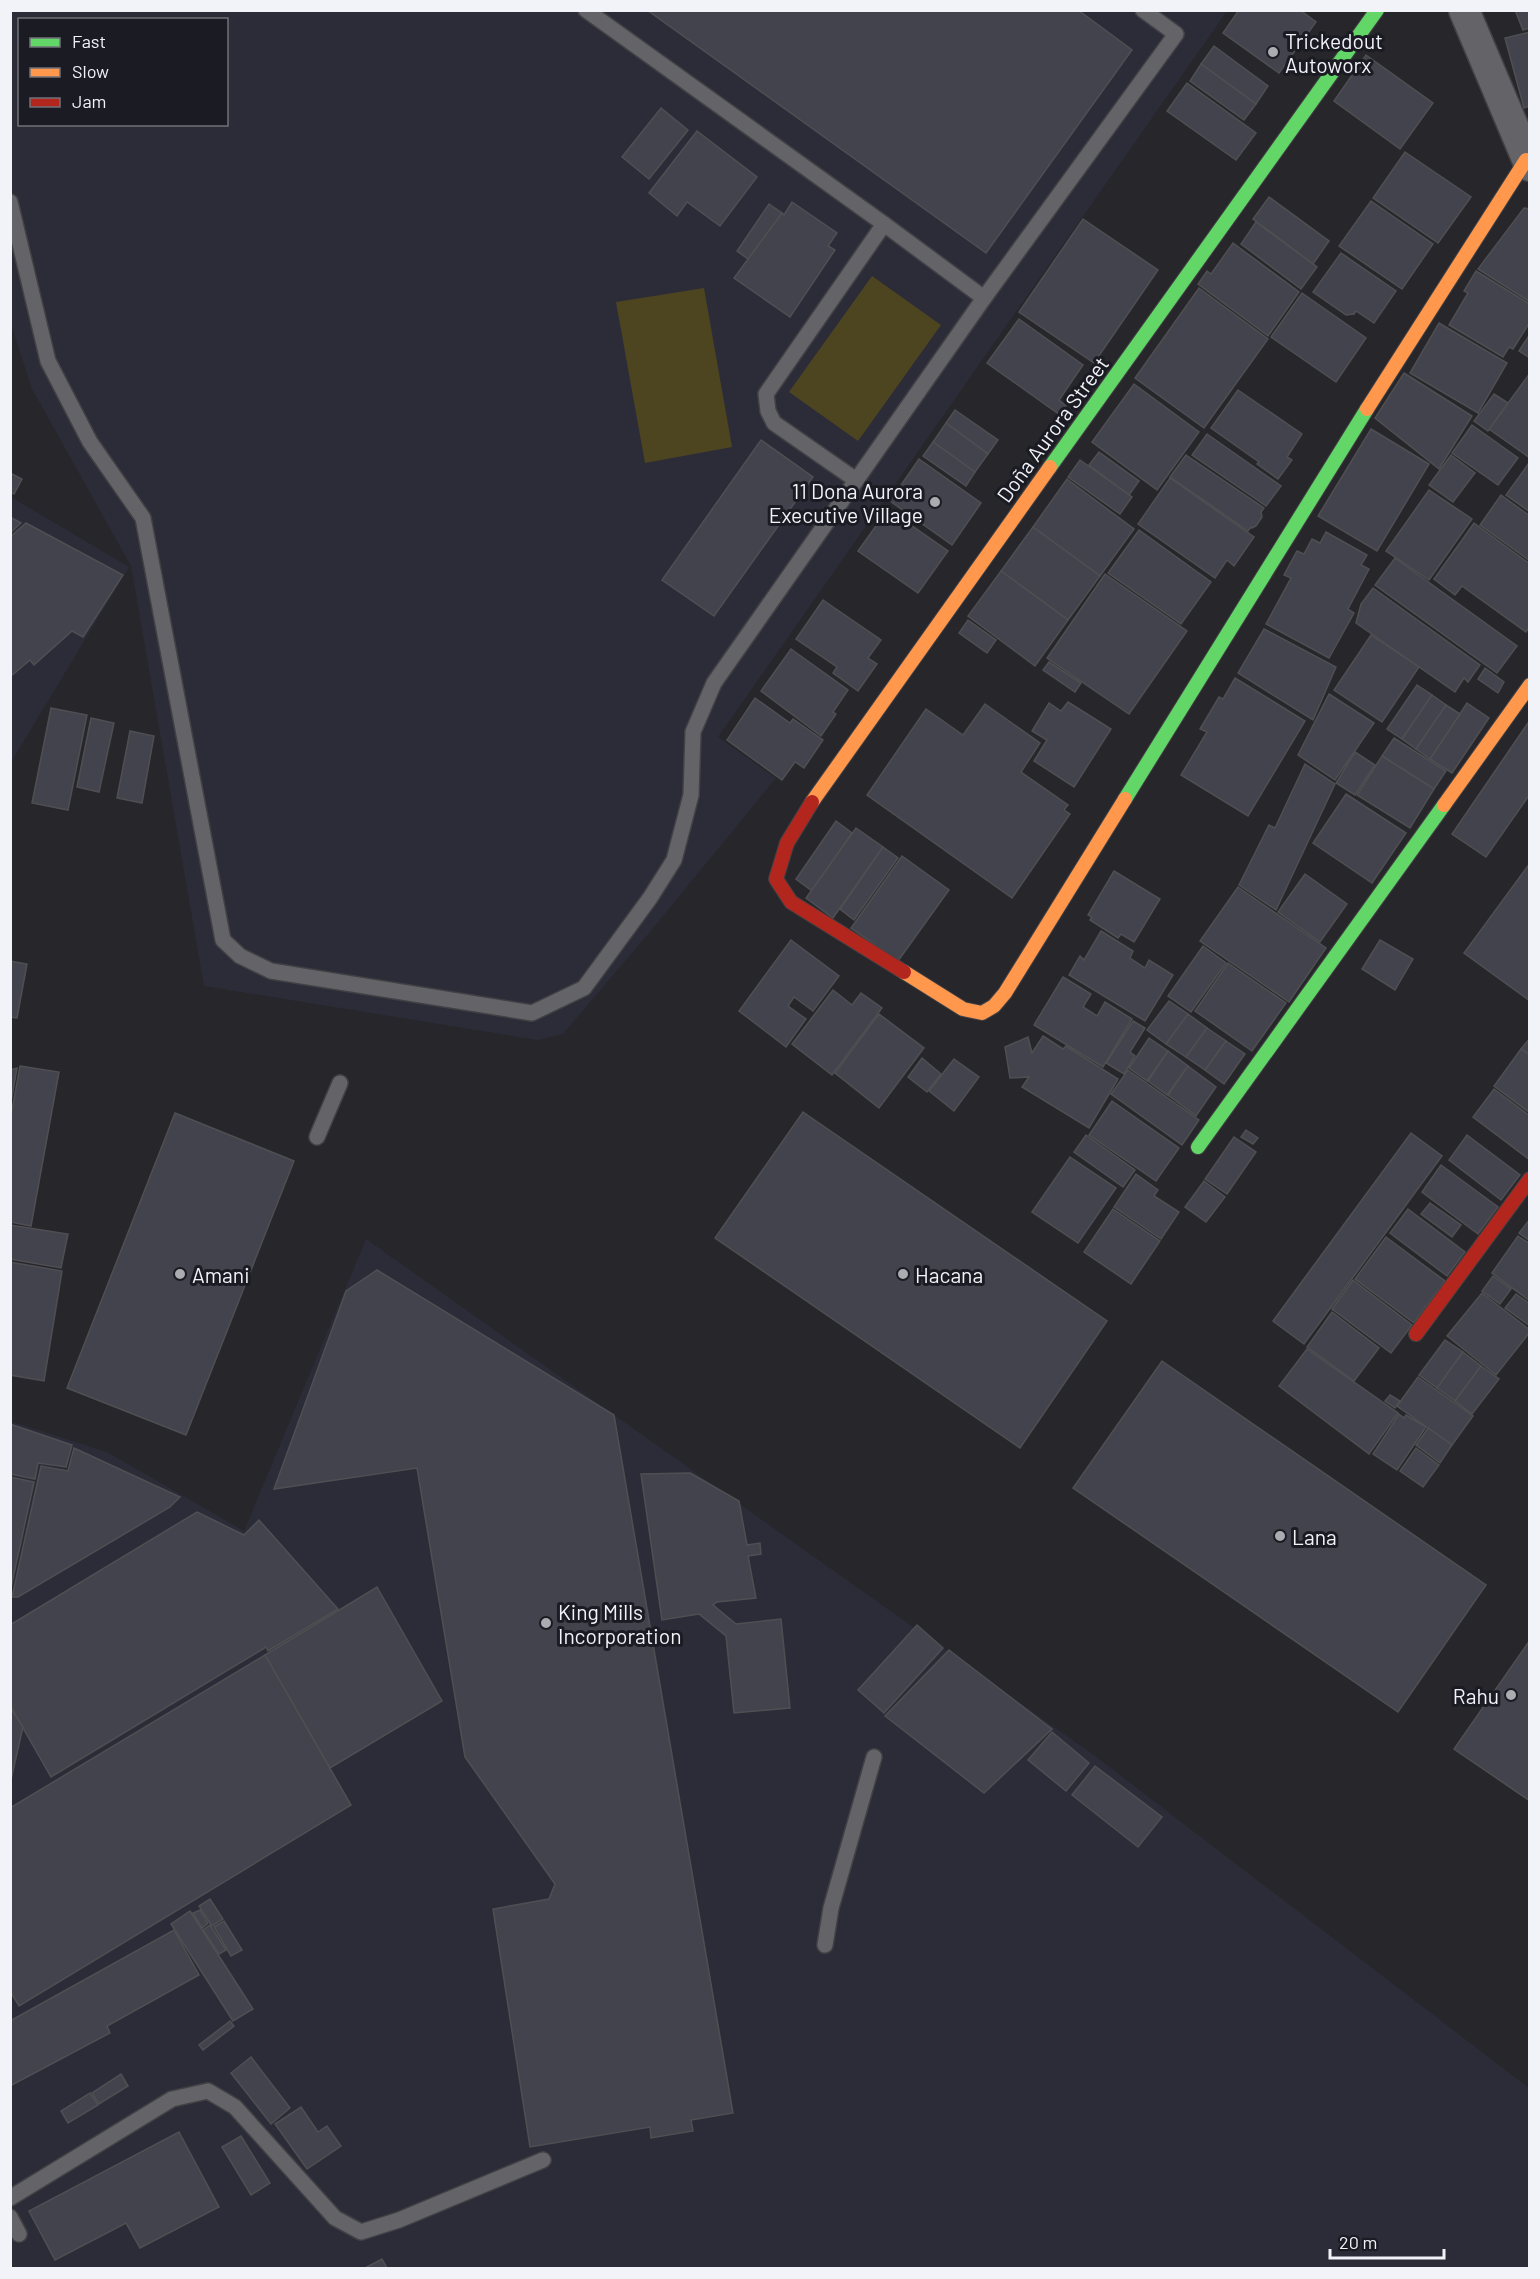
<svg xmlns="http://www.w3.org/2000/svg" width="1540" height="2279" viewBox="0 0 1540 2279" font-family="Barlow,sans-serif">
<rect width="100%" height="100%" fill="#26262b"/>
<g fill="#2c2c39" fill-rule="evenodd">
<path d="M 10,11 L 1227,11 L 718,737 L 776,778 L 649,933 L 563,1034 L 538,1040 L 204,986 L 131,566 L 32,389 L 11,325 ZM 20,20 L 226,20 L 226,124 L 20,124 Z"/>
<path d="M 11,497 L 129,567 L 11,762 Z"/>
<path d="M 366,1239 L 1095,1756 L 1529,2088 L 1529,2268 L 11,2268 L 10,1421 L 107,1452 L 244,1531 Z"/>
</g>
<g fill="#4d4420">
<path d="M 872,276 L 941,325 L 858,441 L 789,392 Z"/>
<path d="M 704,288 L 732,447 L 645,463 L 616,302 Z"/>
</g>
<g fill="#43434d" stroke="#4f4f53" stroke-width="1.5">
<path d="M 647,10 L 1078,10 L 1132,50 L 986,253 Z"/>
<path d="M 1239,10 L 1300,10 L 1316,22 L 1279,73 L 1223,33 Z"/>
<path d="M 1515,10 L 1530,10 L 1530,28 L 1523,30 Z"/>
<path d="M 1530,32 L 1530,106 L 1524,108 L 1505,38 Z"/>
<path d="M 1214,46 L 1268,86 L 1256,104 L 1201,64 Z"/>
<path d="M 1366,55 L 1433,103 L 1400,149 L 1334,101 Z"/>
<path d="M 1201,64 L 1256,104 L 1244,120 L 1190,81 Z"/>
<path d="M 1187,83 L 1256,133 L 1236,160 L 1167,111 Z"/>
<path d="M 661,108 L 688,130 L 649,179 L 622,157 Z"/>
<path d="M 697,131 L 757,177 L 720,226 L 687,202 L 677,216 L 649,193 Z"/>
<path d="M 1405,152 L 1471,197 L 1438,243 L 1373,198 Z"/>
<path d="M 1269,197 L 1329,241 L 1313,264 L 1253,219 Z"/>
<path d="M 1371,201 L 1433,244 L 1402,289 L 1339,246 Z"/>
<path d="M 792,202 L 837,233 L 828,246 L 835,250 L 790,317 L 734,278 L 782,213 L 784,215 Z"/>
<path d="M 769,204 L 782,213 L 748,259 L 737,251 Z"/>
<path d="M 1524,208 L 1530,209 L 1530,302 L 1478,269 Z"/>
<path d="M 1083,219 L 1158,270 L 1094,363 L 1019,312 Z"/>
<path d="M 1256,222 L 1317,267 L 1301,289 L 1241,244 Z"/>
<path d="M 1233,243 L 1299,292 L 1268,336 L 1198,284 L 1207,271 L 1211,274 Z"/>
<path d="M 1341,253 L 1396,291 L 1374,323 L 1356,311 L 1354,314 L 1346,315 L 1313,292 Z"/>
<path d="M 1476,271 L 1530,304 L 1530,322 L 1513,349 L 1509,347 L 1503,357 L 1449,325 L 1468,293 L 1464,291 Z"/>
<path d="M 1199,288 L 1268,339 L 1204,428 L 1135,378 Z"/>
<path d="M 1302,293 L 1366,338 L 1336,382 L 1271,337 Z"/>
<path d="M 1019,319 L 1083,365 L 1059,400 L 1066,406 L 1060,415 L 987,363 Z"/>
<path d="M 1439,323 L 1507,363 L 1478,413 L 1410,373 Z"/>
<path d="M 1530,334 L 1530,358 L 1519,351 Z"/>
<path d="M 1404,373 L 1472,416 L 1439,469 L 1375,418 Z"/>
<path d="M 1530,373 L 1530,458 L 1489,429 Z"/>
<path d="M 1134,384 L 1199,432 L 1157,490 L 1092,442 Z"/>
<path d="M 1238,390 L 1302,434 L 1287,457 L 1292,460 L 1278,479 L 1257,464 L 1259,462 L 1211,428 Z"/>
<path d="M 1494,394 L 1508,403 L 1488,431 L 1474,421 Z"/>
<path d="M 955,410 L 998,440 L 988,454 L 946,423 Z"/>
<path d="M 946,423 L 988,454 L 975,472 L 933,442 Z"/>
<path d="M 1472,425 L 1518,458 L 1498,485 L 1452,453 Z"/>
<path d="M 1371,429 L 1429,464 L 1377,551 L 1318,516 Z"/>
<path d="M 1207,434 L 1281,486 L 1266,506 L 1192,455 Z"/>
<path d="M 761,440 L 813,477 L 714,616 L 662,580 Z"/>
<path d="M 933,442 L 975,472 L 966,486 L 923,456 Z"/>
<path d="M 1099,452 L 1139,481 L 1129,495 L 1089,465 Z"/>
<path d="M 1186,455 L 1264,508 L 1261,512 L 1262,517 L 1256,526 L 1252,528 L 1251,527 L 1248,531 L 1170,477 Z"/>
<path d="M 1451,455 L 1475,473 L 1453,502 L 1429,485 Z"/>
<path d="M 919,459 L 981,503 L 952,545 L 890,501 Z"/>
<path d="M 1080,460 L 1132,497 L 1120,514 L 1068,477 Z"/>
<path d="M 1529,463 L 1530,464 L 1530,512 L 1506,495 Z"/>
<path d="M 10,473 L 22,479 L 14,494 L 10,492 Z"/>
<path d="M 1170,478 L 1254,537 L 1234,566 L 1227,560 L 1215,578 L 1138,524 Z"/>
<path d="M 1067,479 L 1134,529 L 1100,576 L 1033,527 Z"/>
<path d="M 1429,490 L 1472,519 L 1429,580 L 1386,551 Z"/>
<path d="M 1501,495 L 1530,516 L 1530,561 L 1480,525 Z"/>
<path d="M 888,509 L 948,551 L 918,593 L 858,551 Z"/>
<path d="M 10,517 L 21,523 L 10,533 Z"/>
<path d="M 26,523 L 123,575 L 83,637 L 72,631 L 34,665 L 30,660 L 10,677 L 10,537 Z"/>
<path d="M 1474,523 L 1530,564 L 1530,626 L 1526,632 L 1462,586 L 1455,595 L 1434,579 Z"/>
<path d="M 1033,527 L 1100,576 L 1068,620 L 1001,571 Z"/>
<path d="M 1139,530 L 1211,582 L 1181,624 L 1108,573 Z"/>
<path d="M 1326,532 L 1367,555 L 1361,565 L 1369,569 L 1348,609 L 1354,613 L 1329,658 L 1266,624 L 1291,578 L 1284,575 L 1297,551 L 1304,554 L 1312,539 L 1320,543 Z"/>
<path d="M 1395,558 L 1517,646 L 1497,673 L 1375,585 Z"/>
<path d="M 1001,571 L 1068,620 L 1035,666 L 968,616 Z"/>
<path d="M 1105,574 L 1187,631 L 1129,714 L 1047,658 Z"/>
<path d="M 1373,588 L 1480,665 L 1468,682 L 1464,678 L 1455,692 L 1356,623 L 1361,604 Z"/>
<path d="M 823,600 L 881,640 L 868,658 L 877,664 L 858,691 L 833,673 L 837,667 L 796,639 Z"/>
<path d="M 968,620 L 996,640 L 987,653 L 959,633 Z"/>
<path d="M 1264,629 L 1336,667 L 1313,720 L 1238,673 Z"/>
<path d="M 1371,635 L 1419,667 L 1382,722 L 1334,690 Z"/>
<path d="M 791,649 L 848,690 L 833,712 L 836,714 L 821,736 L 761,691 Z"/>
<path d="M 1049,662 L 1081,683 L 1075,692 L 1043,670 Z"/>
<path d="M 1485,668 L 1504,682 L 1498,693 L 1478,679 Z"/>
<path d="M 1235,678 L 1305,721 L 1248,816 L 1181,775 L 1207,732 L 1200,729 L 1219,697 L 1223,699 Z"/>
<path d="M 1417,685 L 1432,695 L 1402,739 L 1387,729 Z"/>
<path d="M 1329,694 L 1374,723 L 1335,780 L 1298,755 Z"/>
<path d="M 1432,695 L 1446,705 L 1416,749 L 1402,739 Z"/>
<path d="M 755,698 L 790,723 L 793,719 L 823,740 L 804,768 L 795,762 L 782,780 L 727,740 Z"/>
<path d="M 1068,702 L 1111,729 L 1074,787 L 1034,761 L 1047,740 L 1032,731 L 1049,703 L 1061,711 Z"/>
<path d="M 1467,703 L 1489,718 L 1452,773 L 1430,759 Z"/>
<path d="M 985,704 L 1040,743 L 1021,772 L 1068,805 L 1064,810 L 1070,814 L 1012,898 L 867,795 L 926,709 L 963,735 Z"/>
<path d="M 1446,705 L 1460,714 L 1430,759 L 1416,749 Z"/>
<path d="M 51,708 L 87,715 L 68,810 L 32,803 Z"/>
<path d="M 91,718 L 114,723 L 99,792 L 77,787 Z"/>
<path d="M 1530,720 L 1530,794 L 1486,857 L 1452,834 Z"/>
<path d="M 130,731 L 154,736 L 142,803 L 117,798 Z"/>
<path d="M 1394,738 L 1446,771 L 1434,789 L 1382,756 Z"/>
<path d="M 1355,752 L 1375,765 L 1355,795 L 1336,783 Z"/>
<path d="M 1382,756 L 1434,789 L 1410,828 L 1357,795 Z"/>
<path d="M 1305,764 L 1335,784 L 1276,910 L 1239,885 L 1269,825 L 1275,828 Z"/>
<path d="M 1346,794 L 1406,833 L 1372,883 L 1313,843 Z"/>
<path d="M 836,821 L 852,833 L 812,891 L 796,879 Z"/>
<path d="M 856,828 L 883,847 L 833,918 L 806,898 Z"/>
<path d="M 883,847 L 898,858 L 854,920 L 840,909 Z"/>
<path d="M 902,856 L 949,890 L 898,961 L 851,928 Z"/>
<path d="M 1530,863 L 1530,1001 L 1464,953 Z"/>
<path d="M 1114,871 L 1160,899 L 1134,942 L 1121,934 L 1118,938 L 1090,920 L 1092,917 L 1088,915 Z"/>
<path d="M 1305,874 L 1347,904 L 1320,942 L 1278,912 Z"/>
<path d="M 1238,887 L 1326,948 L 1289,1002 L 1200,941 Z"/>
<path d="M 1101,931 L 1133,951 L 1130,958 L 1145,968 L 1149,960 L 1173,975 L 1145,1021 L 1069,975 L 1080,956 L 1084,960 Z"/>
<path d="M 791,940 L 839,976 L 813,1011 L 794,997 L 788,1006 L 806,1019 L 786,1047 L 739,1011 Z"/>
<path d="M 1380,940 L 1413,959 L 1395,990 L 1362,969 Z"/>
<path d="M 1203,946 L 1226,963 L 1191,1012 L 1168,996 Z"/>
<path d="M 10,961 L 27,964 L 17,1018 L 10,1017 Z"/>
<path d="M 1228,963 L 1286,1003 L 1252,1051 L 1195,1011 Z"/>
<path d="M 1063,977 L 1091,994 L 1083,1007 L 1097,1016 L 1105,1002 L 1132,1019 L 1103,1067 L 1034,1025 Z"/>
<path d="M 833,990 L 852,1005 L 861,993 L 882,1008 L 832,1075 L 792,1044 Z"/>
<path d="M 1169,1001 L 1188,1014 L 1166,1044 L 1147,1030 Z"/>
<path d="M 879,1014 L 924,1048 L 879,1108 L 835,1073 Z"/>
<path d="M 1188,1014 L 1207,1028 L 1186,1057 L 1166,1044 Z"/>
<path d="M 1133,1021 L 1145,1028 L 1130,1052 L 1135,1056 L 1124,1074 L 1106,1063 Z"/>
<path d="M 1207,1028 L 1226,1041 L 1205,1070 L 1186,1057 Z"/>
<path d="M 1043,1036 L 1063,1049 L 1066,1046 L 1118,1079 L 1089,1128 L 1022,1087 L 1029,1077 L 1010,1078 L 1005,1047 L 1028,1037 L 1032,1053 Z"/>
<path d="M 1149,1038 L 1168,1051 L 1147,1081 L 1129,1068 Z"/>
<path d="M 1530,1038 L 1530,1055 L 1521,1049 Z"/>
<path d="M 1226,1041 L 1245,1054 L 1224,1084 L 1205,1070 Z"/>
<path d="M 1521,1049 L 1530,1055 L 1530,1113 L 1494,1086 Z"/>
<path d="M 1168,1051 L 1188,1066 L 1167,1095 L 1148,1081 Z"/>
<path d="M 922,1058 L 941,1074 L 927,1092 L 908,1077 Z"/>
<path d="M 954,1059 L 979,1077 L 954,1111 L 929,1091 Z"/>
<path d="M 20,1066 L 59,1072 L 31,1226 L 10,1222 L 10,1121 Z"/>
<path d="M 1188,1066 L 1216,1087 L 1196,1116 L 1168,1095 Z"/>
<path d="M 17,1068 L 10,1108 L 10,1070 Z"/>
<path d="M 1128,1070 L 1199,1120 L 1182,1145 L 1111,1094 Z"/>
<path d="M 1494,1089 L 1530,1116 L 1530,1160 L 1473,1117 Z"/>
<path d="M 1112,1101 L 1179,1148 L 1156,1181 L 1089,1135 Z"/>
<path d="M 803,1112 L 1107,1321 L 1020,1448 L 715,1238 Z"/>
<path d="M 175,1113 L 294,1161 L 186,1435 L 67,1388 Z"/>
<path d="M 1246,1130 L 1258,1138 L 1253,1144 L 1241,1137 Z"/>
<path d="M 1411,1133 L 1442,1156 L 1304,1344 L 1273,1321 Z"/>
<path d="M 1086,1135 L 1135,1170 L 1123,1187 L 1074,1152 Z"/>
<path d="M 1467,1135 L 1520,1175 L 1501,1200 L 1449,1160 Z"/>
<path d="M 1234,1137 L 1256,1152 L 1227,1194 L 1205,1179 Z"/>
<path d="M 1070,1157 L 1116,1188 L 1078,1243 L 1032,1212 Z"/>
<path d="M 1441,1165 L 1498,1207 L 1478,1234 L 1422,1192 Z"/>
<path d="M 1136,1174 L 1158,1190 L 1154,1196 L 1179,1212 L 1161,1239 L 1114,1207 Z"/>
<path d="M 1204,1181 L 1225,1197 L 1206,1222 L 1185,1207 Z"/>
<path d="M 1430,1203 L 1461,1225 L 1452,1237 L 1421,1214 Z"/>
<path d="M 1113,1209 L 1160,1241 L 1131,1284 L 1084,1252 Z"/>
<path d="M 1408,1209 L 1465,1252 L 1447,1276 L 1390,1233 Z"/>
<path d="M 1530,1219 L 1530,1241 L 1519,1233 Z"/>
<path d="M 10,1225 L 68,1234 L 61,1268 L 10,1259 Z"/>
<path d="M 1518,1236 L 1530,1244 L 1530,1301 L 1492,1273 Z"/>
<path d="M 1386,1237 L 1445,1281 L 1414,1323 L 1355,1279 Z"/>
<path d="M 10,1262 L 62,1271 L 44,1381 L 10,1375 Z"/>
<path d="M 377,1270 L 614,1415 L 733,2113 L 691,2120 L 693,2131 L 651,2138 L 650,2127 L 530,2147 L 493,1909 L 549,1899 L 555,1884 L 465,1757 L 417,1468 L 274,1489 L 346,1291 Z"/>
<path d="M 1493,1276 L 1511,1289 L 1500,1304 L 1482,1291 Z"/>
<path d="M 1353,1280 L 1412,1325 L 1391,1353 L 1332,1309 Z"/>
<path d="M 1482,1293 L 1530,1330 L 1530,1332 L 1496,1375 L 1447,1336 Z"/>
<path d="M 1516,1294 L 1530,1304 L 1530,1326 L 1505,1308 Z"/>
<path d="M 1332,1312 L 1379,1348 L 1354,1381 L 1307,1347 Z"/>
<path d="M 1445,1340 L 1463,1352 L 1437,1388 L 1419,1375 Z"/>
<path d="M 1307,1349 L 1398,1413 L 1369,1454 L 1279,1386 Z"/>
<path d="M 1463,1352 L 1481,1366 L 1455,1401 L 1437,1388 Z"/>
<path d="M 1162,1361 L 1486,1585 L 1398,1712 L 1073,1488 Z"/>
<path d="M 1481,1366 L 1499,1379 L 1472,1414 L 1455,1401 Z"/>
<path d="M 1418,1377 L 1473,1416 L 1452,1445 L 1397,1406 Z"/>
<path d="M 1390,1395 L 1400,1401 L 1395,1408 L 1385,1401 Z"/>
<path d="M 1399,1414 L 1404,1418 L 1406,1415 L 1426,1427 L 1397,1470 L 1373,1454 Z"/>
<path d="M 10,1424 L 72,1445 L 66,1467 L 38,1463 L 35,1479 L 10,1474 Z"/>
<path d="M 1428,1428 L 1452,1445 L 1440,1463 L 1416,1445 Z"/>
<path d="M 74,1448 L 180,1497 L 170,1507 L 18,1597 L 12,1597 L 41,1466 L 68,1471 Z"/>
<path d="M 1416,1448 L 1439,1465 L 1423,1487 L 1400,1471 Z"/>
<path d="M 690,1473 L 739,1501 L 747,1545 L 760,1543 L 761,1554 L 748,1556 L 756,1598 L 717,1602 L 713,1605 L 736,1624 L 781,1619 L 790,1708 L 734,1713 L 726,1636 L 699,1614 L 662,1620 L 641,1474 Z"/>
<path d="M 10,1477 L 34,1482 L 10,1592 Z"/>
<path d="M 197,1512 L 244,1535 L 259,1520 L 338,1609 L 268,1651 L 266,1647 L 51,1777 L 10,1705 L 10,1625 Z"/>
<path d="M 377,1587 L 442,1701 L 330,1768 L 265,1655 Z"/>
<path d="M 917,1625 L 943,1648 L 884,1713 L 858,1690 Z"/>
<path d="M 1530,1640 L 1530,1801 L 1454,1749 Z"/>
<path d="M 949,1650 L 1052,1729 L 984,1793 L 885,1716 Z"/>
<path d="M 265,1655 L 351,1805 L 19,2006 L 10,1991 L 10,1808 Z"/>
<path d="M 10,1707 L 23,1727 L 10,1784 Z"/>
<path d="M 1052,1732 L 1089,1763 L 1066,1791 L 1028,1760 Z"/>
<path d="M 1095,1766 L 1162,1817 L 1138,1847 L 1072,1795 Z"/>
<path d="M 210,1899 L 223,1919 L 212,1926 L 199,1906 Z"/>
<path d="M 200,1910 L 208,1923 L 202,1928 L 193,1913 Z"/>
<path d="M 190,1911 L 253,2009 L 233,2021 L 171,1924 Z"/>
<path d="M 224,1921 L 242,1950 L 231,1956 L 214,1927 Z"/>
<path d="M 210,1925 L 226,1950 L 219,1954 L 203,1930 Z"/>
<path d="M 174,1930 L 199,1975 L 107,2026 L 110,2033 L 10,2086 L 10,2021 Z"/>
<path d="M 230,2021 L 234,2026 L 203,2050 L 199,2045 Z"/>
<path d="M 251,2057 L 290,2108 L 271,2124 L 231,2073 Z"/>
<path d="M 121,2074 L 128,2086 L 99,2104 L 92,2093 Z"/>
<path d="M 90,2093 L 98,2105 L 68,2123 L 61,2111 Z"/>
<path d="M 301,2107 L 318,2132 L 327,2126 L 341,2146 L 307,2169 L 275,2124 Z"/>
<path d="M 179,2132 L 219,2207 L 140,2248 L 126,2223 L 55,2260 L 29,2211 Z"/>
<path d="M 241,2136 L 270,2183 L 251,2195 L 222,2147 Z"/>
<path d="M 382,2259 L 387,2268 L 365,2268 Z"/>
</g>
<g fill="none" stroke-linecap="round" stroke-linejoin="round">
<g stroke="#414145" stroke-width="18">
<g id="lane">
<path d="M 586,10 L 884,224 L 984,298"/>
<path d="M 10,202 L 48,361 L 90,442 L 143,518 L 223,940 L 240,956 L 271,971 L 532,1013 L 584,988 L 650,898 L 674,860 L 691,795 L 693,732 L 714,683 L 984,298 L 1176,34 L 1143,10"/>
<path d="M 856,480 L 774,423 L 768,411 L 766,394 L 884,224"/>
<path d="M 317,1137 L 340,1083"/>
<path d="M 825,1945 L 831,1908 L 874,1757"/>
<path d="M 10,2198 L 172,2099 L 208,2091 L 235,2107 L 335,2218 L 361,2232 L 399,2220 L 543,2160"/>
<path d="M 10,2217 L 19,2234"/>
</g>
</g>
<g stroke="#414145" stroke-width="33">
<path id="street" d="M 1464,10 L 1530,166"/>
</g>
<g stroke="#414145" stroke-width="16">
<g id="fast">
<path d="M 1050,467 L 1377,10"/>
<path d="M 1125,799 L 1367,409"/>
<path d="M 1198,1147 L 1444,805"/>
</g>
</g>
<g stroke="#414145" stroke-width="16">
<g id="slow">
<path d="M 1367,409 L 1526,160"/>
<path d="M 812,802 L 1050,467"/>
<path d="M 1444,805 L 1530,685"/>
<path d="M 904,972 L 963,1009 L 982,1013 L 994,1006 L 1005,993 L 1125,799"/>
</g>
</g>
<g stroke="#414145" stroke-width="16">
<g id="jam">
<path d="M 812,802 L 787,843 L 776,879 L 791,902 L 904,972"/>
<path d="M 1416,1334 L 1530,1179"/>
</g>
</g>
<use href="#lane" stroke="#646468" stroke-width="15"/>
<use href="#street" stroke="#646468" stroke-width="30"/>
<use href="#fast" stroke="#63d668" stroke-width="14"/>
<use href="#slow" stroke="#ff974d" stroke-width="14"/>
<use href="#jam" stroke="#b3261e" stroke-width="14"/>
</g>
<g fill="#ababb1" stroke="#1b1b23" stroke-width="2">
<circle cx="1273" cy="52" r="6"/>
<circle cx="935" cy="502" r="6"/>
<circle cx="180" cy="1274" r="6"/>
<circle cx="903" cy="1274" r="6"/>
<circle cx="1280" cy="1536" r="6"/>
<circle cx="546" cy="1623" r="6"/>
<circle cx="1511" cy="1695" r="6"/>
</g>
<g text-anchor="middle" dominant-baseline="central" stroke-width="6" stroke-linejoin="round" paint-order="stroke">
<g font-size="21" fill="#f2f3f9" stroke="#1b1b23" text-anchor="start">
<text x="1285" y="40">Trickedout<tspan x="1285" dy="24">Autoworx</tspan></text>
<text x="923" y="490" text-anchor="end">11 Dona Aurora<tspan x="923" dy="24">Executive Village</tspan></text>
<text x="192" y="1274">Amani</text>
<text x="915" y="1274">Hacana</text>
<text x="1292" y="1536">Lana</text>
<text x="558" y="1611">King Mills<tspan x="558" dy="24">Incorporation</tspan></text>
<text x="1499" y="1695" text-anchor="end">Rahu</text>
</g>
<g font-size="21" fill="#f2f3f9" stroke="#1b1b23">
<text transform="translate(1052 429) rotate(-54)">Doña Aurora Street</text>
</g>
</g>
<rect width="1540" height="2279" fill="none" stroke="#f2f3f9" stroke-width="24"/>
<rect x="18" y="18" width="210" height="108" fill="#1b1b23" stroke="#717179" stroke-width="1.5"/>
<rect x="30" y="38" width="30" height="9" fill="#63d668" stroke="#717179" stroke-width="1.5"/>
<text x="72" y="48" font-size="18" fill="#f2f3f9">Fast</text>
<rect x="30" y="68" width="30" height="9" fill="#ff974d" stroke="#717179" stroke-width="1.5"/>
<text x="72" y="78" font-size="18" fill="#f2f3f9">Slow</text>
<rect x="30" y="98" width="30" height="9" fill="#b3261e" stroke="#717179" stroke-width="1.5"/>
<text x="72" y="108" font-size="18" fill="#f2f3f9">Jam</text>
<path d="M1330 2249v9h114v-9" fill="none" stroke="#f2f3f9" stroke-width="3"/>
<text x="1339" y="2249" font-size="18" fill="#f2f3f9" stroke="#1b1b23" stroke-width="4.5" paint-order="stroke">20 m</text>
</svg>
